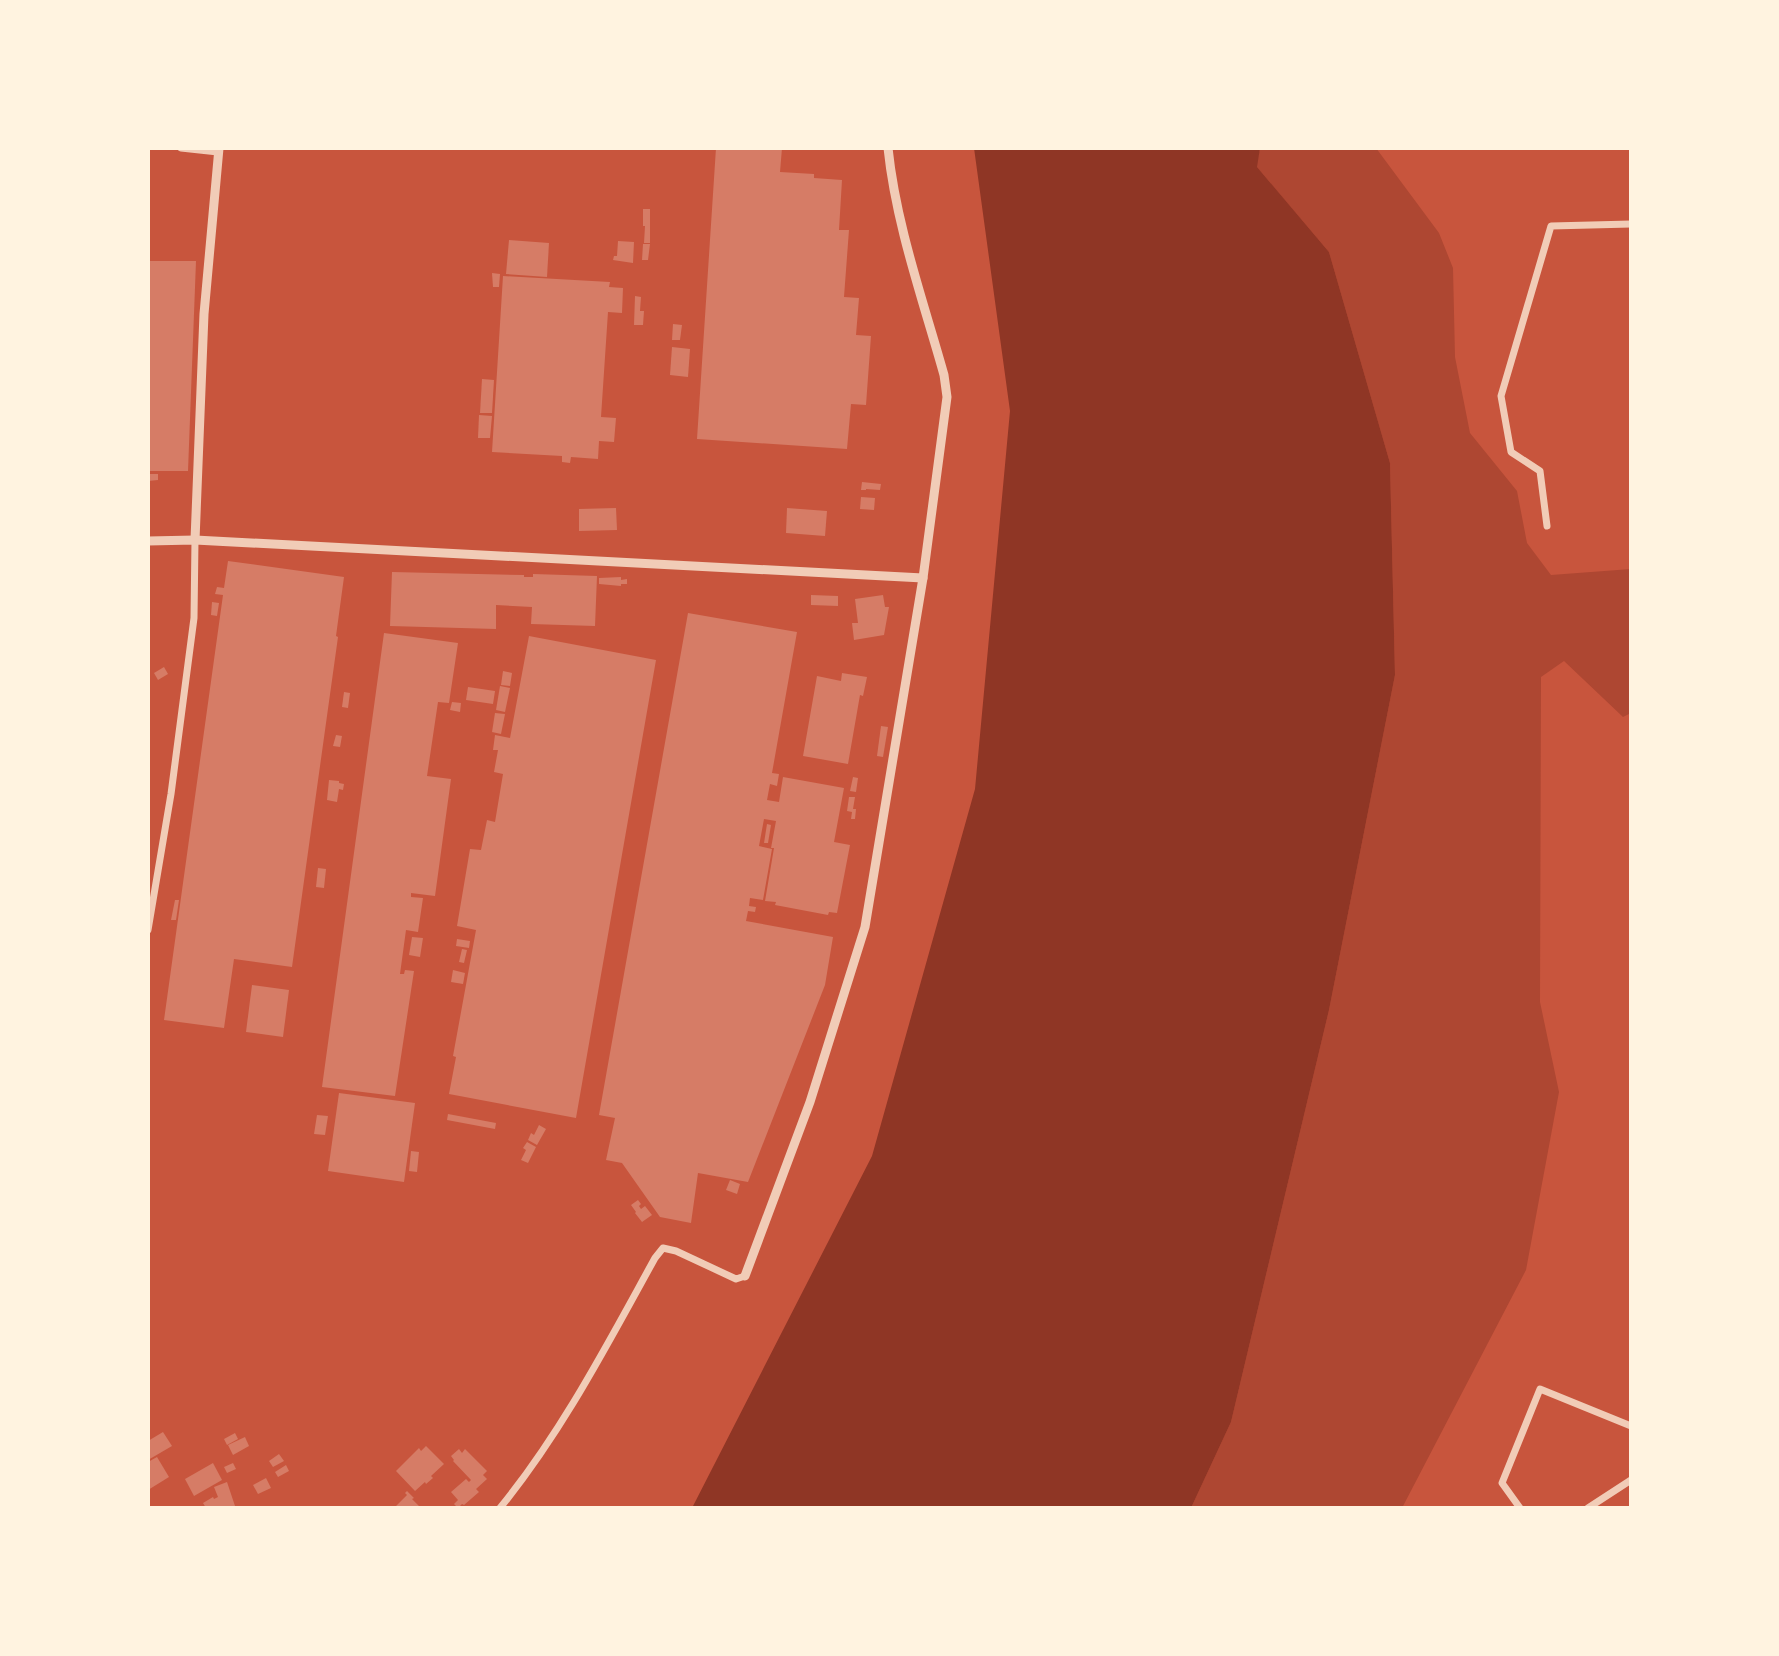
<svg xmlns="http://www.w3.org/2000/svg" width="1779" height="1656" viewBox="0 0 1779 1656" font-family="'Noto Sans',sans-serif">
<rect width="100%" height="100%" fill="#c8553d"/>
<path fill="#ae4732" d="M 1260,148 L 1376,148 L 1439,233 L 1453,268 L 1455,357 L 1470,433 L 1517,491 L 1527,543 L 1551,575 L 1631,569 L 1631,713 L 1623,717 L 1564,661 L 1541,677 L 1540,1002 L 1559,1092 L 1526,1270 L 1402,1508 L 1191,1508 L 1231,1422 L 1329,1010 L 1395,675 L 1390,463 L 1329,252 L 1256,166 Z"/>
<path fill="#8f3625" d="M 974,148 L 1260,148 L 1257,167 L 1329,252 L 1390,463 L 1395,675 L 1329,1010 L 1231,1422 L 1191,1508 L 692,1508 L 872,1156 L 975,789 L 1010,411 Z"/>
<g fill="#d67c66">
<path d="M 716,148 L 782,148 L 780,172 L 814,174 L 814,178 L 842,180 L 839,230 L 849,230 L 844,297 L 859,298 L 856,335 L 871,336 L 866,405 L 851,404 L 847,449 L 697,439 Z"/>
<path d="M 643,209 L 650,209 L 650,243 L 644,243 L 645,226 L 643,226 Z"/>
<path d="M 509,240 L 549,243 L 547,277 L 506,274 Z"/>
<path d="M 618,241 L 634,242 L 633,263 L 613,260 L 614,256 L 617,256 Z"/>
<path d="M 643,244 L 650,244 L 648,260 L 642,260 Z"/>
<path d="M 148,261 L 196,261 L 188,471 L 148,471 Z"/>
<path d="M 492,273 L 500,274 L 499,287 L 493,287 Z"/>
<path d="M 503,276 L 610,282 L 609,287 L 623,288 L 622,313 L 608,312 L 601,417 L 616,418 L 614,442 L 599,441 L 598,459 L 571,457 L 570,463 L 562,462 L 562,456 L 492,452 Z"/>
<path d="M 635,296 L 641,297 L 640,311 L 644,311 L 643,325 L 634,325 Z"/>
<path d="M 673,324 L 682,325 L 680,340 L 672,340 Z"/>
<path d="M 672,347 L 690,349 L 688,377 L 670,375 Z"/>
<path d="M 482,379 L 494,380 L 492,413 L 480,413 Z"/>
<path d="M 479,415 L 492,416 L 490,438 L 478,438 Z"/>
<path d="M 148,474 L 158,474 L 158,480 L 148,481 Z"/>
<path d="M 862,482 L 881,484 L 880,490 L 866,489 L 866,490 L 861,490 Z"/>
<path d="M 861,497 L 875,498 L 874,510 L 860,509 Z"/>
<path d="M 616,508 L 617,530 L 579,531 L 579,509 Z"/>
<path d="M 787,508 L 827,511 L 825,536 L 786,533 Z"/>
<path d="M 228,561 L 344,577 L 336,636 L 338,637 L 292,967 L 234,959 L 224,1028 L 164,1020 L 223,595 L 215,594 L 217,587 L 224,588 Z"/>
<path d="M 392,572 L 524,575 L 524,577 L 533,577 L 533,574 L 597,576 L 595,626 L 531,624 L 532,607 L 496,605 L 496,629 L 390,626 Z"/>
<path d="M 621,577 L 621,580 L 627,579 L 627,584 L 621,584 L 621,586 L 599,584 L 599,578 Z"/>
<path d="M 811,595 L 838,596 L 838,606 L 811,605 Z"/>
<path d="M 883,595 L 885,607 L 889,607 L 884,635 L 854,640 L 852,623 L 858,623 L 855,599 Z"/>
<path d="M 212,602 L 219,603 L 217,616 L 211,615 Z"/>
<path d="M 688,613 L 797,632 L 772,773 L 779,774 L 777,786 L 770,784 L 767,800 L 779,802 L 783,777 L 844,788 L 834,842 L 850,845 L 837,913 L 829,912 L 828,915 L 775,905 L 776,902 L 765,901 L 774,848 L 771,848 L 776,821 L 764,819 L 759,846 L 772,849 L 763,900 L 750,898 L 749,906 L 756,907 L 755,912 L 748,911 L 746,921 L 833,937 L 825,985 L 748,1182 L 698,1173 L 691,1223 L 660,1217 L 622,1163 L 606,1160 L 615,1118 L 599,1115 Z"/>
<path d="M 384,633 L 458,643 L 449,703 L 438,702 L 427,776 L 451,779 L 435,896 L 411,893 L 411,897 L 423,898 L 418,932 L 406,930 L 400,974 L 404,974 L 405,970 L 414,971 L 395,1096 L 322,1087 Z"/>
<path d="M 529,636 L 656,660 L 576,1118 L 449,1094 L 456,1057 L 453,1056 L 476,930 L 457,926 L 470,849 L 481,850 L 487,820 L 495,822 L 503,774 L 494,772 L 498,750 L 493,750 L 495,735 L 510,738 Z"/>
<path d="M 164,667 L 168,674 L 158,680 L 154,673 Z"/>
<path d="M 503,671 L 512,673 L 510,686 L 501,685 Z"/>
<path d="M 842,673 L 867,677 L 863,696 L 860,695 L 848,764 L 803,756 L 817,676 L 841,681 Z"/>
<path d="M 500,686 L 510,688 L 505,712 L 496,710 Z"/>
<path d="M 468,687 L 495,691 L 493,704 L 466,700 Z"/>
<path d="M 344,692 L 350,693 L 348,708 L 342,707 Z"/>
<path d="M 452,702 L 461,703 L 460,712 L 450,710 Z"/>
<path d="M 495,713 L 505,714 L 501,734 L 492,732 Z"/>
<path d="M 881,726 L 888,727 L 883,757 L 877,756 Z"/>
<path d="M 336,735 L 342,736 L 340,747 L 333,746 Z"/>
<path d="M 853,777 L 858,778 L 856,792 L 850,791 Z"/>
<path d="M 329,780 L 339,781 L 339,783 L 344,784 L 343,790 L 339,789 L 337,802 L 327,800 Z"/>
<path d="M 849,797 L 855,797 L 853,809 L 856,809 L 855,819 L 851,819 L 852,812 L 847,811 Z"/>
<path d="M 767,824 L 771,825 L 768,843 L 764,843 Z"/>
<path d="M 318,868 L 326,869 L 324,888 L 316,887 Z"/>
<path d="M 175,900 L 179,900 L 176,920 L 171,920 Z"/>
<path d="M 412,937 L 423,938 L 420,957 L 409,955 Z"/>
<path d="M 457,939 L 470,941 L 469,948 L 456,946 Z"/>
<path d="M 462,949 L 467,950 L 464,963 L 459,962 Z"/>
<path d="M 453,970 L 465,973 L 463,984 L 451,982 Z"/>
<path d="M 252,985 L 289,990 L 283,1037 L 246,1032 Z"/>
<path d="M 339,1093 L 415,1103 L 404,1182 L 328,1171 Z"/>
<path d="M 448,1114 L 496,1123 L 495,1129 L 447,1120 Z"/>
<path d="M 317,1115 L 328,1116 L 325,1135 L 314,1134 Z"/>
<path d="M 539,1125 L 546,1129 L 537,1145 L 528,1140 L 531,1133 L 534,1135 Z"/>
<path d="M 527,1142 L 536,1147 L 528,1163 L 521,1160 L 526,1150 L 523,1148 Z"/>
<path d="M 411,1151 L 419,1152 L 417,1172 L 409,1171 Z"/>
<path d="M 730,1180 L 740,1184 L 737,1194 L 726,1190 Z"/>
<path d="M 638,1200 L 641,1204 L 639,1206 L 641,1209 L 645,1206 L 652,1215 L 642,1222 L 635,1213 L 636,1212 L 631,1205 Z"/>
<path d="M 163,1432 L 172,1446 L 148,1460 L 148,1441 Z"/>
<path d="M 235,1433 L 238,1439 L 227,1445 L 224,1439 Z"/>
<path d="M 245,1437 L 249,1446 L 233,1455 L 228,1445 Z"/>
<path d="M 426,1446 L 444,1464 L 431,1476 L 433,1478 L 426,1484 L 425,1482 L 415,1491 L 396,1471 L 419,1448 L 421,1451 Z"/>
<path d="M 459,1449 L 462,1453 L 465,1449 L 487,1471 L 483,1475 L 487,1479 L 476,1489 L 479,1492 L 464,1505 L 462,1504 L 458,1508 L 454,1504 L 458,1500 L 451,1492 L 466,1479 L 469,1482 L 471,1480 L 453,1461 L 454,1460 L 451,1456 Z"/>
<path d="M 279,1454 L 284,1461 L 273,1467 L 269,1461 Z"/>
<path d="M 157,1457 L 169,1477 L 148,1490 L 148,1462 Z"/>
<path d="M 213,1463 L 222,1480 L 194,1496 L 185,1479 Z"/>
<path d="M 233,1463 L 236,1469 L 227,1473 L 224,1467 Z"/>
<path d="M 286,1465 L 289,1471 L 278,1477 L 275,1472 Z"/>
<path d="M 266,1478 L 271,1488 L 258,1494 L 253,1485 Z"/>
<path d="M 227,1482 L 235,1506 L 229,1508 L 222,1508 L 221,1506 L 206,1508 L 203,1503 L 213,1497 L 214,1499 L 218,1497 L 214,1487 Z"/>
<path d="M 407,1491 L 414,1498 L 412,1499 L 421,1508 L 398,1508 L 396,1506 L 407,1495 L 405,1493 Z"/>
</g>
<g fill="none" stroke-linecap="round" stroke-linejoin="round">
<g stroke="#f1ccb7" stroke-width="7">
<path d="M 181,148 L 218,152"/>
<path d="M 1547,526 L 1540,471 L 1511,452 L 1501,396 L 1551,226 L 1631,224"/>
<path d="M 148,930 L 171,794 L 194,618 L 195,540"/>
<path d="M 500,1508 C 562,1432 608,1343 655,1258 L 663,1248 L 676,1251 L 736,1279 L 745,1276"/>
<path d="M 1520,1508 L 1502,1483 L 1540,1389 L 1631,1426"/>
<path d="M 1588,1508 L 1631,1480"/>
</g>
<g stroke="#f1ccb7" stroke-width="9">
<path d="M 195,540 L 204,314 L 219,148"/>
<path d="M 148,541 L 195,540 L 923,578"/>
<path d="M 745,1276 L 810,1102 L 865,927 L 923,578 L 947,397 L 944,375 C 923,300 896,225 888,148"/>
</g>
</g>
<rect width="1779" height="1656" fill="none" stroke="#fff3e0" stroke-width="300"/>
</svg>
